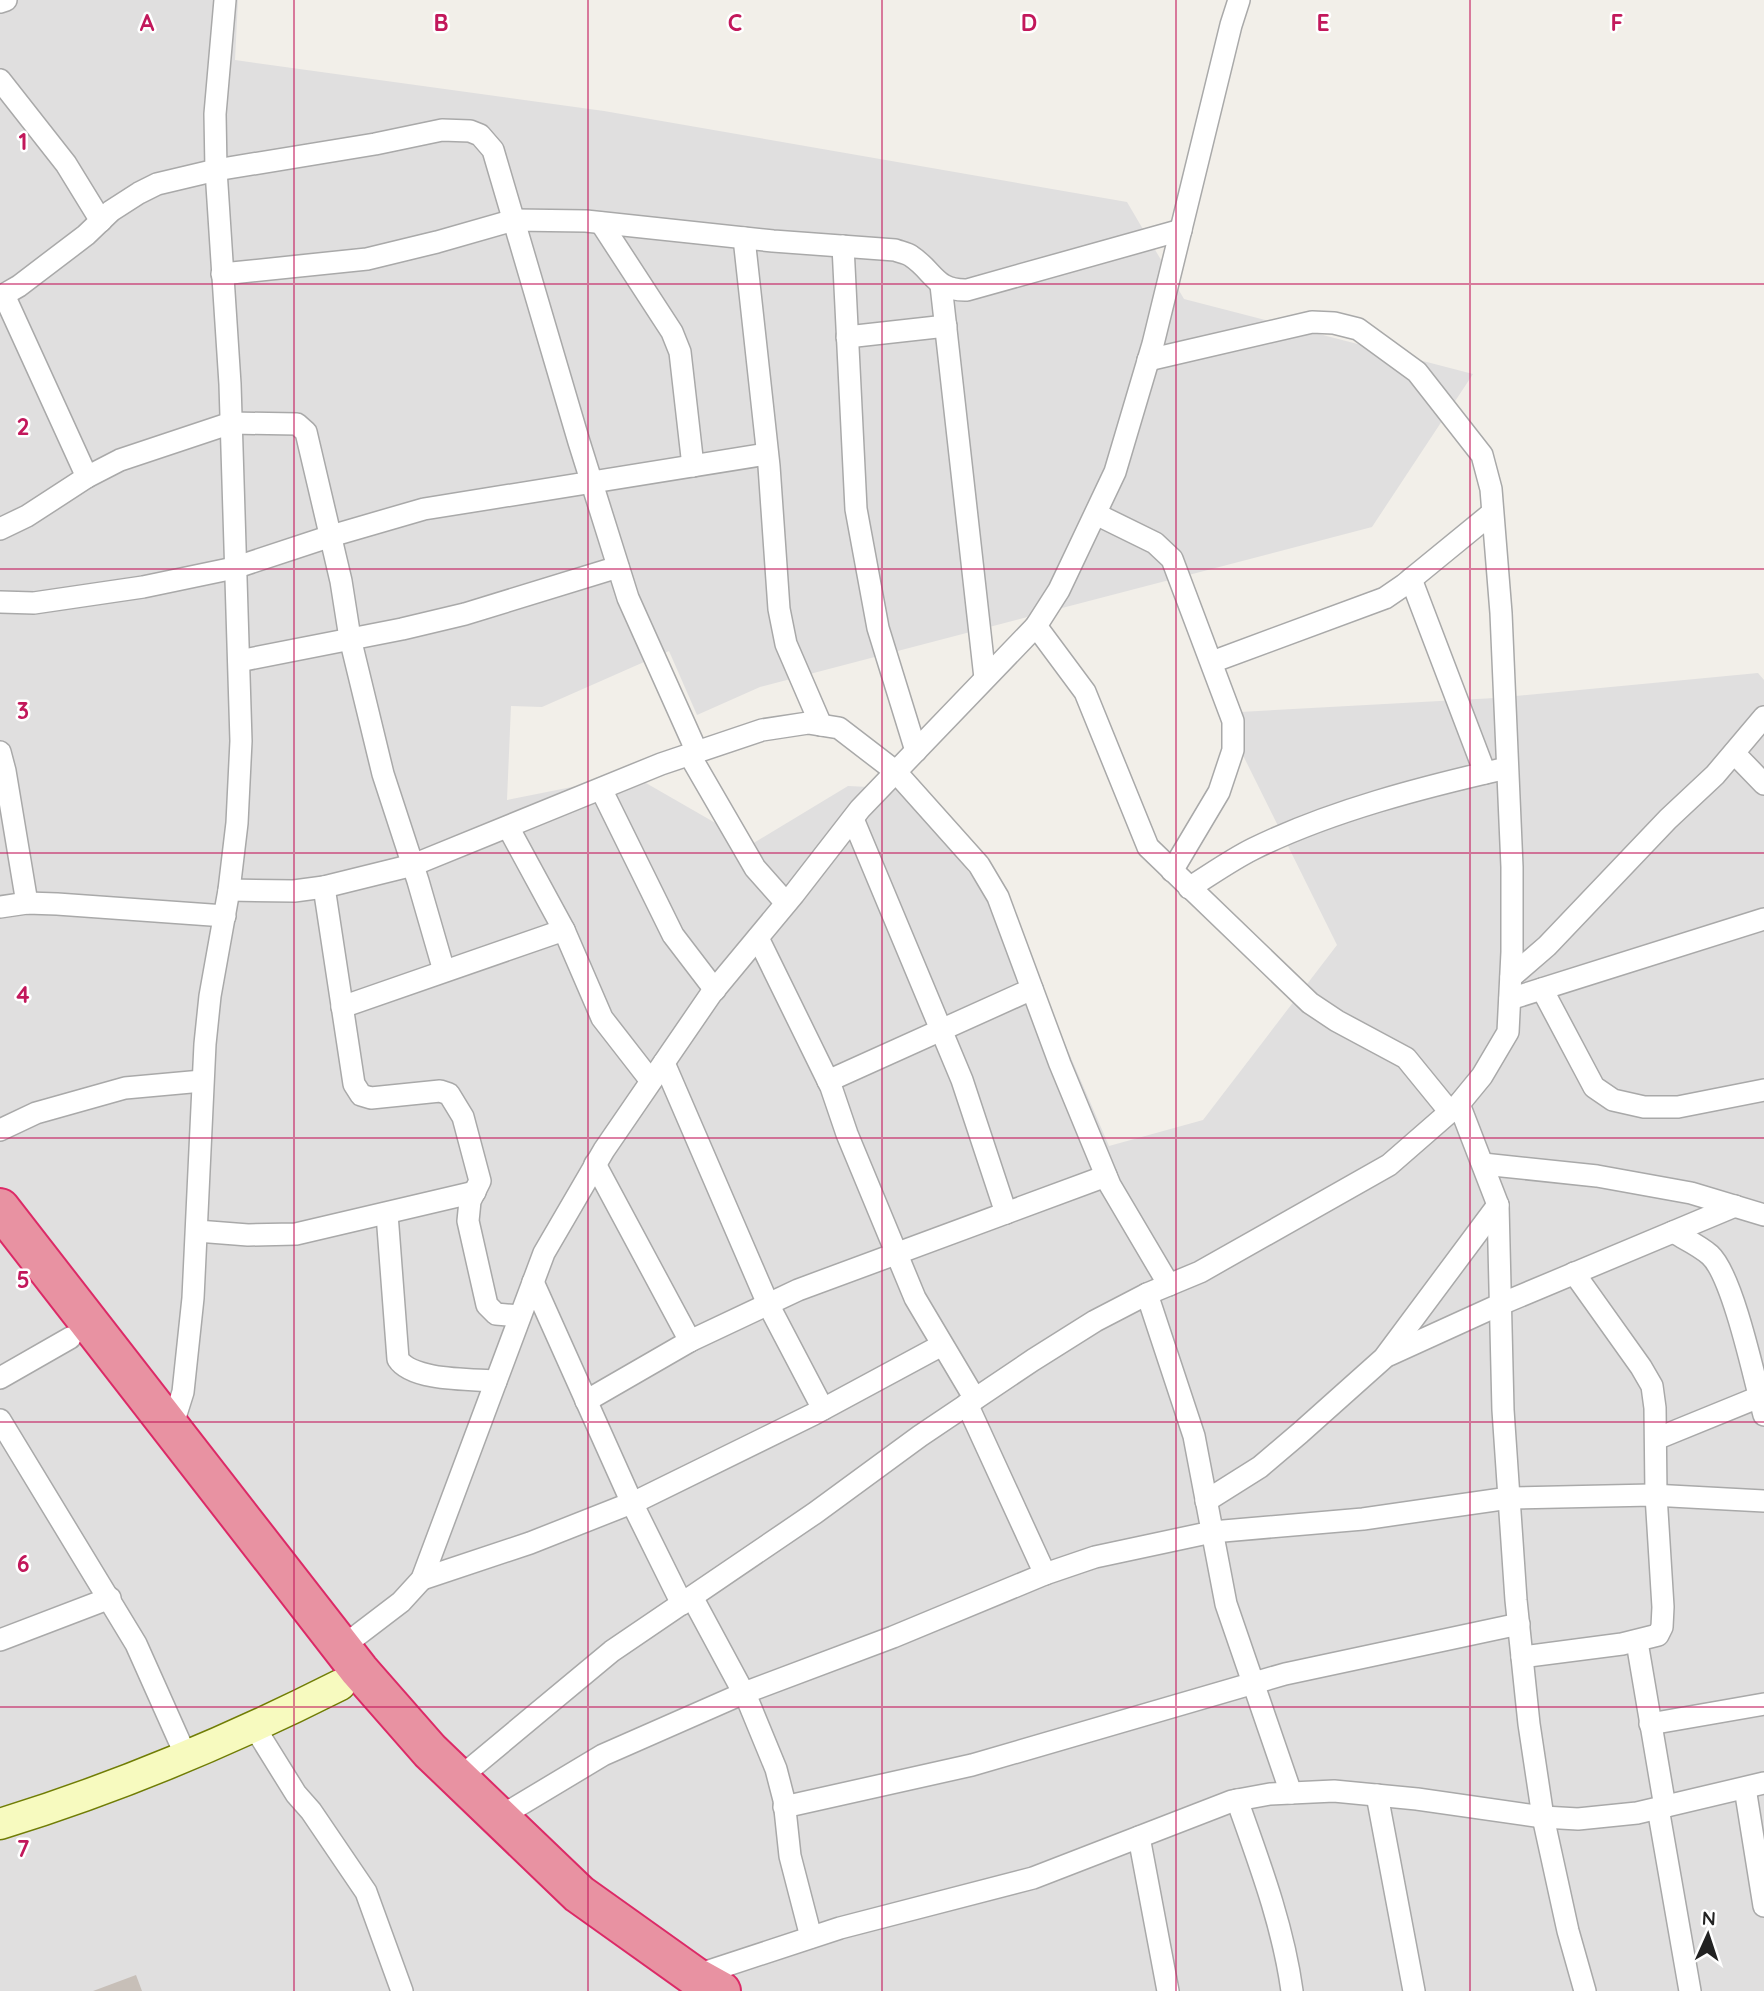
<svg xmlns="http://www.w3.org/2000/svg" width="1764" height="1991" viewBox="0 0 1764 1991" font-family="Quicksand,sans-serif">
<rect width="100%" height="100%" fill="#f2efe9"/>
<path fill="#e0dfdf" d="M 0,0 L 238,0 L 235,60 L 604,111 L 1127,202 L 1184,299 L 1473,374 L 1372,527 L 760,687 L 697,715 L 669,651 L 542,707 L 511,706 L 507,800 L 632,775 L 752,844 L 848,786 L 910,789 L 1026,953 L 1109,1146 L 1203,1120 L 1337,945 L 1222,713 L 1495,698 L 1758,673 L 1764,680 L 1764,1991 L 0,1991 Z"/>
<path fill="#c7bfb8" d="M 136,1975 L 142,1991 L 93,1991 Z"/>
<g fill="none" stroke-linecap="round" stroke-linejoin="round">
<g stroke="#a9a9a9" stroke-width="24">
<g id="street">
<path d="M 0,2 L 6,0"/>
<path d="M 0,80 L 66,164 L 101,221"/>
<path d="M 601,223 L 672,332 L 680,352 L 693,466"/>
<path d="M 744,238 L 769,466 L 779,609 L 786,644 L 821,725"/>
<path d="M 843,246 L 856,509 L 878,628 L 916,751"/>
<path d="M 222,274 L 367,259 L 437,242 L 514,220 L 586,221 L 773,241 L 895,250 C 900,252 907,253 911,256 C 934,271 935,291 967,290 L 1181,230"/>
<path d="M 941,285 L 985,678"/>
<path d="M 4,295 L 87,477"/>
<path d="M 0,297 L 19,286 L 86,235 L 111,211 L 139,193 L 157,184 L 216,170 L 375,144 L 442,130 L 470,131 L 480,135 L 493,150 L 579,442 L 628,598 L 697,752"/>
<path d="M 847,337 L 946,326"/>
<path d="M 1096,514 L 1155,543 L 1172,559 L 1233,721 L 1233,750 L 1219,792 L 1172,871"/>
<path d="M 0,529 L 27,516 L 87,477 L 120,460 L 231,423 L 297,424 L 306,432 L 341,581 L 350,638 L 383,774 L 418,881 L 444,971"/>
<path d="M 1411,579 L 1485,773"/>
<path d="M 0,602 L 34,603 L 143,587 L 234,568 L 331,536 L 424,509 L 767,454"/>
<path d="M 1036,626 L 1085,692 L 1148,847 L 1310,1003 L 1337,1021 L 1406,1058 L 1450,1112"/>
<path d="M 239,661 L 402,629 L 465,614 L 618,567"/>
<path d="M 1212,662 L 1385,598 L 1404,585 L 1492,513"/>
<path d="M 0,752 L 5,771 L 27,903"/>
<path d="M 1734,753 L 1764,784"/>
<path d="M 689,754 L 755,868 L 786,903"/>
<path d="M 601,789 L 673,935 L 715,990"/>
<path d="M 853,819 L 962,1080 L 1006,1213"/>
<path d="M 508,827 L 564,930 L 602,1018 L 651,1081"/>
<path d="M 324,887 L 354,1084 L 361,1095 L 371,1098 L 440,1091 L 449,1094 L 463,1117 L 480,1181 L 470,1201 L 468,1221 L 487,1305 L 496,1314 L 520,1316"/>
<path d="M 1189,888 C 1210,875 1231,860 1253,849 C 1330,811 1423,787 1507,768"/>
<path d="M 229,890 L 294,891 L 324,887 L 413,865 L 661,764 L 762,730 L 808,723 L 839,728 L 895,771 L 979,865 L 998,897 L 1060,1064 L 1110,1185 L 1169,1285"/>
<path d="M 0,907 L 27,903 L 57,904 L 225,916"/>
<path d="M 758,938 L 831,1087 L 847,1134 L 915,1298 L 975,1399"/>
<path d="M 1511,977 L 1547,946 L 1668,819 L 1715,775 L 1764,717"/>
<path d="M 1542,989 L 1594,1087 L 1613,1100 L 1644,1107 L 1678,1107 L 1764,1090"/>
<path d="M 1510,999 L 1764,919"/>
<path d="M 342,1007 L 564,930"/>
<path d="M 664,1063 L 768,1304 L 823,1409"/>
<path d="M 828,1081 L 1032,989"/>
<path d="M 1459,1104 L 1498,1205 L 1503,1410 L 1516,1600 L 1529,1724 L 1543,1817 L 1568,1931 L 1585,1991"/>
<path d="M 0,1130 L 36,1113 L 125,1088 L 202,1081"/>
<path d="M 595,1164 L 690,1341"/>
<path d="M 1483,1164 L 1597,1176 L 1691,1193 L 1764,1215"/>
<path d="M 387,1214 L 398,1359 C 412,1381 471,1379 496,1381"/>
<path d="M 197,1231 L 248,1235 L 296,1234 L 475,1192"/>
<path d="M 1673,1232 C 1685,1239 1700,1246 1710,1255 C 1733,1276 1755,1381 1764,1415"/>
<path d="M 533,1282 L 632,1503 L 682,1604"/>
<path d="M 1147,1294 L 1194,1436 L 1226,1604 L 1291,1793"/>
<path d="M 1389,1355 L 1501,1304 L 1735,1206"/>
<path d="M 0,1378 L 70,1338"/>
<path d="M 586,1401 L 690,1341 L 798,1290 L 1106,1176"/>
<path d="M 967,1404 L 1045,1574"/>
<path d="M 0,1420 L 136,1644 L 186,1756"/>
<path d="M 172,1427 L 183,1392 L 193,1298 L 205,1044 L 210,996 L 229,890 L 237,823 L 241,741 L 230,384 L 216,170 L 215,114 L 225,0"/>
<path d="M 1656,1439 L 1764,1395"/>
<path d="M 1206,1501 L 1260,1467 L 1300,1433 L 1384,1358 L 1498,1205"/>
<path d="M 422,1579 L 530,1543 L 639,1500 L 814,1414 L 942,1345"/>
<path d="M 692,1597 L 748,1701 L 776,1769 L 784,1800 L 790,1856 L 811,1937"/>
<path d="M 0,1640 L 110,1598"/>
<path d="M 1637,1642 L 1665,1807"/>
<path d="M 342,1647 L 401,1602 L 422,1579 L 544,1253 L 604,1150 L 711,994 L 794,894 L 860,809 L 1036,626 L 1059,590 L 1115,472 L 1153,344 L 1231,25 L 1239,0"/>
<path d="M 1522,1657 L 1622,1644 L 1658,1635 L 1662,1627 L 1663,1607 L 1656,1495 L 1655,1408 L 1652,1386 L 1641,1367 L 1574,1273"/>
<path d="M 1650,1724 L 1764,1704"/>
<path d="M 255,1728 L 296,1794 L 311,1811 L 366,1892 L 402,1991"/>
<path d="M 458,1779 L 612,1651 L 815,1513 L 920,1436 L 1033,1360 L 1095,1321 L 1147,1294 L 1200,1272 L 1389,1165 L 1459,1104 L 1482,1076 L 1508,1032 L 1512,952 L 1512,867 L 1501,613 L 1491,489 L 1482,455 L 1417,372 L 1358,329 L 1334,323 L 1312,322 L 1148,360"/>
<path d="M 1745,1788 L 1764,1906"/>
<path d="M 1377,1795 L 1414,1991"/>
<path d="M 1237,1800 C 1259,1862 1283,1925 1292,1991"/>
<path d="M 784,1807 L 972,1765 L 1285,1674 L 1519,1624"/>
<path d="M 1658,1808 L 1690,1991"/>
<path d="M 498,1818 L 603,1755 L 744,1693 L 893,1637 L 1045,1574 L 1095,1557 L 1212,1532 L 1363,1519 L 1509,1498 L 1652,1495 L 1764,1501"/>
<path d="M 1139,1837 L 1168,1991"/>
<path d="M 694,1976 L 840,1928 L 1033,1878 L 1232,1801 L 1270,1794 L 1334,1791 L 1417,1799 L 1543,1817 L 1578,1819 L 1637,1813 L 1764,1783"/>
</g>
</g>
<g stroke="#707d05" stroke-width="33">
<path id="secondary" d="M 0,1824 C 117,1788 231,1740 340,1685"/>
</g>
<g stroke="#dc2a67" stroke-width="42">
<path id="highway" d="M 0,1208 L 359,1670 L 430,1751 L 579,1894 L 694,1976 L 721,1991"/>
</g>
<use href="#street" stroke="#fff" stroke-width="21"/>
<use href="#secondary" stroke="#f7fabf" stroke-width="30"/>
<use href="#highway" stroke="#e892a2" stroke-width="38"/>
</g>
<path fill="none" stroke="#c2185b" stroke-width="2" stroke-opacity="0.55" d="M 294,0 L 294,1991M 588,0 L 588,1991M 882,0 L 882,1991M 1176,0 L 1176,1991M 1470,0 L 1470,1991M 0,284 L 1764,284M 0,569 L 1764,569M 0,853 L 1764,853M 0,1138 L 1764,1138M 0,1422 L 1764,1422M 0,1707 L 1764,1707"/>
<g font-size="23" text-anchor="middle" font-weight="bold" fill="#c2185b" stroke="#fff" stroke-width="5" stroke-linejoin="round" paint-order="stroke">
<text x="147" y="31">A</text>
<text x="441" y="31">B</text>
<text x="735" y="31">C</text>
<text x="1029" y="31">D</text>
<text x="1323" y="31">E</text>
<text x="1617" y="31">F</text>
<text x="23" y="150">1</text>
<text x="23" y="435">2</text>
<text x="23" y="719">3</text>
<text x="23" y="1003">4</text>
<text x="23" y="1288">5</text>
<text x="23" y="1572">6</text>
<text x="23" y="1857">7</text>
</g>
<g transform="translate(1708 1935) rotate(3)" stroke="#ffffff" stroke-width="5" paint-order="stroke">
<path d="M0-5L12 26L0 18L-12 26Z" fill="#222222"/>
<text y="-10" font-size="19" font-weight="bold" text-anchor="middle" fill="#222222">N</text>
</g>
</svg>
